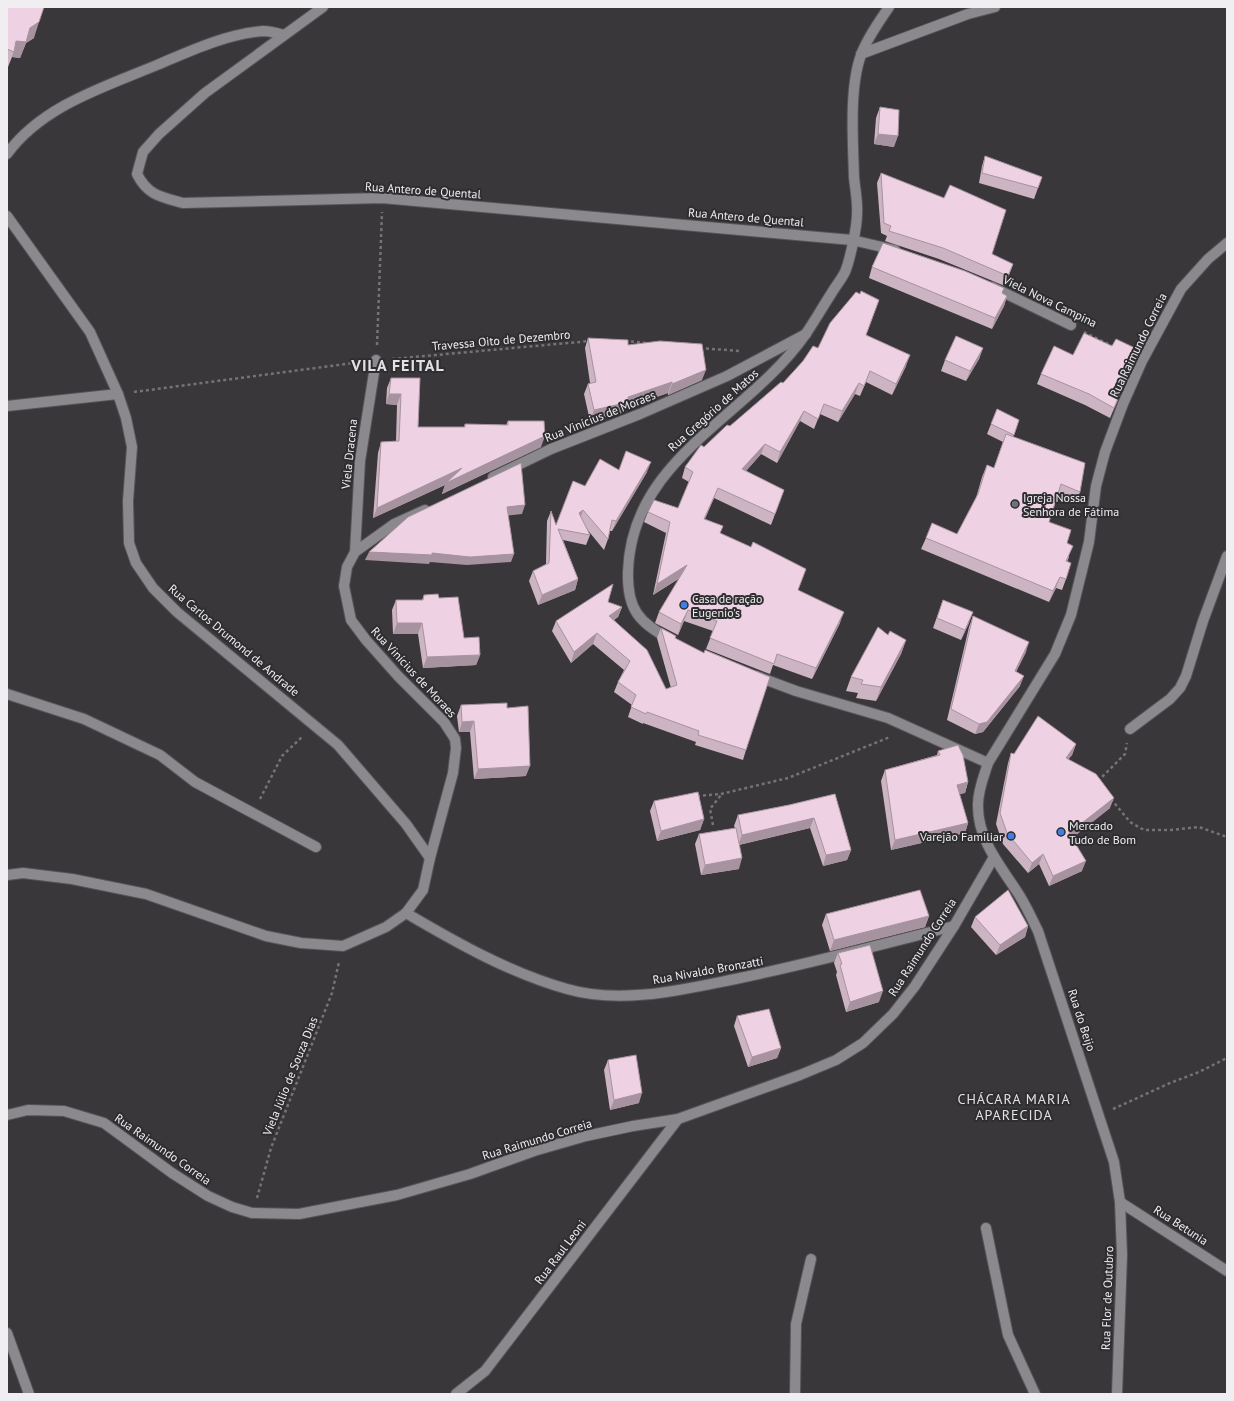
<svg xmlns="http://www.w3.org/2000/svg" width="1234" height="1401" viewBox="0 0 1234 1401" font-family="'PT Sans',sans-serif">
<rect width="100%" height="100%" fill="#39373a"/>
<g fill="none" stroke-linecap="round" stroke-linejoin="round">
<g stroke="#565457" stroke-width="12">
<g id="minor">
<path d="M 323,7 L 205,93 L 159,134 L 143,152 L 137,174 C 148,196 162,197 183,203 L 382,198 L 852,240 L 895,250"/>
<path d="M 861,54 L 968,14 L 995,7"/>
<path d="M 7,154 C 42,106 104,87 157,65 C 190,51 226,34 263,31 C 270,31 277,33 284,35"/>
<path d="M 7,216 L 90,332 L 118,394 L 126,418 L 132,447 L 128,501 L 129,543 L 136,563 L 153,588 L 177,612 L 338,745 L 406,824 L 430,858"/>
<path d="M 992,287 L 1071,325"/>
<path d="M 7,406 L 118,394"/>
<path d="M 493,477 L 551,449 L 640,414 L 727,376 L 806,334"/>
<path d="M 355,552 L 360,461 L 376,360"/>
<path d="M 670,639 C 639,623 627,609 628,572 C 631,458 748,417 805,335 C 814,322 822,308 831,294 C 835,287 841,280 845,272 C 850,260 857,227 857,214 C 858,202 855,189 854,177 C 853,141 849,88 861,55 C 867,38 879,22 889,7"/>
<path d="M 756,676 L 796,691 L 888,718 L 988,763"/>
<path d="M 7,694 L 84,719 L 160,755 L 195,782 L 316,847"/>
<path d="M 1130,729 L 1170,699 L 1180,688 L 1186,676 L 1203,621 L 1227,556"/>
<path d="M 7,875 L 23,873 L 72,879 L 146,894 L 266,936 L 301,943 L 343,946 L 386,927 L 406,913 L 423,890 L 430,858 L 453,773 L 456,748 L 455,739 L 444,722 L 398,676 L 366,640 L 351,620 L 344,586 L 347,567 L 355,552 L 394,524 L 425,510"/>
<path d="M 406,913 C 457,943 510,973 567,989 C 623,1005 685,989 740,978 C 812,963 883,944 954,926"/>
<path d="M 7,1115 L 28,1110 L 64,1111 L 104,1123 L 172,1173 L 208,1196 L 232,1207 L 252,1213 L 299,1214 L 397,1195 L 470,1174 L 534,1151 L 586,1136 L 633,1126 L 678,1119 L 800,1075 L 836,1060 L 863,1043 L 893,1014 L 915,986 L 954,926 L 994,857"/>
<path d="M 1120,1202 L 1227,1271"/>
<path d="M 986,1228 L 1008,1335 L 1035,1394"/>
<path d="M 7,1333 L 29,1394"/>
<path d="M 456,1394 L 485,1371 L 678,1119"/>
<path d="M 795,1394 L 796,1324 L 811,1259"/>
<path d="M 1117,1394 L 1122,1255 L 1120,1202 L 1114,1162 L 1038,931 C 1031,917 1025,903 1016,890 C 999,864 977,838 978,804 C 978,790 984,776 988,763 L 1055,654 L 1071,615 L 1089,542 L 1096,486 L 1105,452 L 1123,404 L 1142,361 L 1181,289 L 1208,259 L 1227,243"/>
</g>
</g>
<g stroke="#757375" stroke-width="2.5" stroke-dasharray="3 3" stroke-linecap="butt">
<path d="M 1084,332 L 1114,347"/>
<path d="M 625,341 L 647,343"/>
<path d="M 377,345 L 382,212"/>
<path d="M 700,348 L 739,351"/>
<path d="M 392,359 L 590,341"/>
<path d="M 134,392 L 361,362"/>
<path d="M 1098,781 L 1125,754 L 1127,743"/>
<path d="M 697,796 L 721,794 L 788,778 L 890,737"/>
<path d="M 260,799 L 282,756 L 303,736"/>
<path d="M 1111,799 L 1130,822 L 1144,830 L 1171,830 L 1199,827 L 1227,837"/>
<path d="M 713,825 L 710,809 L 721,795"/>
<path d="M 1113,1109 L 1170,1083 L 1199,1072 L 1227,1058"/>
<path d="M 257,1198 L 271,1148 L 332,993 L 339,962"/>
</g>
<use href="#minor" stroke="#8b898d" stroke-width="10"/>
</g>
<g fill="#cdb4c3">
<path d="M 7,7 L 34,38 L 26,43 L 20,58 L 12,57 L 8,67 L 7,67 Z"/>
<path d="M 880,107 L 894,147 L 874,144 L 876,118 Z"/>
<path d="M 985,156 L 1042,177 L 1034,199 L 979,183 L 982,166 Z"/>
<path d="M 881,173 L 992,254 L 1013,264 L 1005,286 L 939,259 L 885,241 L 887,236 L 881,233 L 877,183 Z"/>
<path d="M 872,267 L 1002,293 L 1007,296 L 1004,306 L 992,329 L 869,278 Z"/>
<path d="M 866,335 L 906,366 L 892,395 L 866,382 L 860,396 L 855,394 L 838,422 L 820,414 L 814,429 L 800,421 L 777,463 L 761,454 L 746,471 L 784,490 L 771,525 L 714,498 L 705,519 L 723,526 L 720,533 L 798,590 L 840,623 L 812,679 L 773,665 L 770,674 L 706,649 L 713,631 L 684,621 L 678,635 L 655,623 L 659,612 L 680,578 L 653,595 L 666,533 L 644,522 L 648,512 L 678,508 L 689,482 L 682,478 L 685,467 L 704,447 L 783,383 L 818,348 Z"/>
<path d="M 588,338 L 628,345 L 702,380 L 668,395 L 668,393 L 627,407 L 625,412 L 590,421 L 584,394 L 588,384 L 590,383 L 585,348 Z"/>
<path d="M 983,348 L 979,359 L 966,381 L 941,371 L 945,360 Z"/>
<path d="M 1073,355 L 1131,358 L 1128,364 L 1128,376 L 1110,418 L 1085,405 L 1037,384 L 1041,374 Z"/>
<path d="M 391,378 L 420,378 L 418,427 L 464,427 L 465,424 L 506,425 L 508,421 L 541,447 L 442,494 L 445,485 L 373,518 L 378,453 L 381,442 L 396,441 L 397,405 L 386,404 L 387,388 Z"/>
<path d="M 997,409 L 1019,420 L 1013,437 L 1080,492 L 1076,503 L 1057,496 L 1049,522 L 1067,543 L 1069,557 L 1067,562 L 1066,579 L 1062,590 L 1056,588 L 1049,602 L 921,549 L 926,538 L 957,534 L 976,498 L 982,477 L 987,465 L 994,468 L 1003,442 L 987,434 Z"/>
<path d="M 626,451 L 647,472 L 612,531 L 610,531 L 608,539 L 604,550 L 586,528 L 590,535 L 586,545 L 563,540 L 578,579 L 575,590 L 538,605 L 529,581 L 533,571 L 546,564 L 547,521 L 551,511 L 556,525 L 585,486 L 619,470 Z"/>
<path d="M 424,595 L 439,598 L 464,638 L 480,655 L 476,665 L 423,668 L 418,634 L 393,634 L 392,610 L 396,600 L 422,600 Z"/>
<path d="M 943,600 L 969,623 L 961,640 L 933,628 Z"/>
<path d="M 608,602 L 622,607 L 618,617 L 614,620 L 666,689 L 671,688 L 657,638 L 661,628 L 675,638 L 746,750 L 743,760 L 695,745 L 696,742 L 643,723 L 643,724 L 628,717 L 632,705 L 614,692 L 618,682 L 624,670 L 593,644 L 571,663 L 552,631 L 556,621 Z"/>
<path d="M 973,616 L 1026,652 L 1016,672 L 1020,686 L 983,732 L 975,734 L 947,720 L 969,627 Z"/>
<path d="M 888,635 L 906,640 L 901,654 L 876,701 L 856,698 L 858,693 L 846,691 L 851,677 Z"/>
<path d="M 461,705 L 507,708 L 526,776 L 474,779 L 470,732 L 459,732 L 457,716 Z"/>
<path d="M 1076,744 L 1072,755 L 1068,759 L 1110,808 L 1072,838 L 1082,871 L 1049,886 L 1039,864 L 1028,873 L 1003,844 L 996,824 L 1008,763 L 1011,753 L 1014,754 Z"/>
<path d="M 938,751 L 968,782 L 965,793 L 959,794 L 968,823 L 965,833 L 891,850 L 881,781 L 885,770 L 937,755 Z"/>
<path d="M 835,794 L 851,850 L 847,860 L 823,866 L 810,828 L 739,845 L 739,869 L 701,875 L 695,844 L 699,834 L 735,828 L 734,826 L 738,815 L 789,805 Z"/>
<path d="M 654,801 L 704,819 L 700,830 L 657,841 L 650,811 Z"/>
<path d="M 826,914 L 929,916 L 925,927 L 830,951 L 822,925 Z"/>
<path d="M 975,917 L 1028,926 L 1025,937 L 996,955 L 971,927 Z"/>
<path d="M 838,953 L 879,1002 L 846,1012 L 836,975 L 837,972 L 834,963 Z"/>
<path d="M 737,1016 L 781,1048 L 777,1058 L 748,1067 L 734,1026 Z"/>
<path d="M 608,1060 L 639,1103 L 610,1110 L 604,1070 Z"/>
</g>
<g fill="#a7929f">
<path d="M 39,22 L 34,38 L 26,43 L 20,58 L 12,57 L 16,41 L 30,28 Z"/>
<path d="M 878,134 L 898,136 L 894,147 L 874,144 Z"/>
<path d="M 1007,296 L 1004,306 L 992,329 L 995,318 Z"/>
<path d="M 983,348 L 979,359 L 966,381 L 970,371 Z"/>
<path d="M 910,355 L 906,366 L 892,395 L 896,384 Z"/>
<path d="M 1132,365 L 1128,376 L 1110,418 L 1114,408 Z"/>
<path d="M 706,370 L 702,380 L 668,395 L 672,384 Z"/>
<path d="M 672,382 L 668,393 L 627,407 L 625,412 L 590,421 L 594,410 L 628,397 Z"/>
<path d="M 859,383 L 855,394 L 838,422 L 842,411 Z"/>
<path d="M 389,394 L 401,394 L 397,405 L 386,404 Z"/>
<path d="M 804,411 L 800,421 L 777,463 L 780,452 Z"/>
<path d="M 545,436 L 541,447 L 442,494 L 445,485 L 373,518 L 377,508 L 462,468 Z"/>
<path d="M 765,444 L 761,454 L 738,480 L 742,469 Z"/>
<path d="M 651,462 L 647,472 L 612,531 L 616,521 Z"/>
<path d="M 718,488 L 714,498 L 700,529 L 704,519 Z"/>
<path d="M 525,505 L 522,514 L 504,516 L 507,507 Z"/>
<path d="M 583,510 L 580,520 L 579,513 Z"/>
<path d="M 369,552 L 432,553 L 514,554 L 511,562 L 467,565 L 430,562 L 429,564 L 365,560 Z"/>
<path d="M 687,565 L 684,575 L 653,595 L 657,584 Z"/>
<path d="M 1060,577 L 1056,588 L 1049,602 L 1053,591 Z"/>
<path d="M 578,579 L 575,590 L 538,605 L 542,595 Z"/>
<path d="M 622,607 L 618,617 L 605,626 L 609,616 Z"/>
<path d="M 688,610 L 684,621 L 678,635 L 681,624 Z"/>
<path d="M 844,612 L 840,623 L 812,679 L 816,668 Z"/>
<path d="M 973,612 L 969,623 L 961,640 L 965,630 Z"/>
<path d="M 397,623 L 422,623 L 418,634 L 393,634 Z"/>
<path d="M 597,633 L 593,644 L 571,663 L 574,652 Z"/>
<path d="M 906,640 L 901,654 L 876,701 L 881,687 Z"/>
<path d="M 1029,642 L 1026,652 L 1011,681 L 1015,671 Z"/>
<path d="M 480,655 L 476,665 L 423,668 L 427,657 Z"/>
<path d="M 1024,676 L 1020,686 L 983,732 L 975,734 L 979,724 Z"/>
<path d="M 474,721 L 470,732 L 459,732 L 462,722 Z"/>
<path d="M 1076,744 L 1072,755 L 1062,768 L 1066,758 Z"/>
<path d="M 530,766 L 526,776 L 474,779 L 478,769 Z"/>
<path d="M 968,782 L 965,793 L 953,795 L 957,785 Z"/>
<path d="M 1114,798 L 1110,808 L 1066,843 L 1069,833 Z"/>
<path d="M 814,818 L 810,828 L 738,845 L 742,835 Z"/>
<path d="M 704,819 L 700,830 L 657,841 L 661,831 Z"/>
<path d="M 968,823 L 965,833 L 891,850 L 895,840 Z"/>
<path d="M 851,850 L 847,860 L 823,866 L 826,855 Z"/>
<path d="M 1043,854 L 1039,864 L 1028,873 L 1032,863 Z"/>
<path d="M 742,858 L 739,869 L 701,875 L 705,865 Z"/>
<path d="M 1086,861 L 1082,871 L 1049,886 L 1053,876 Z"/>
<path d="M 929,916 L 925,927 L 830,951 L 834,940 Z"/>
<path d="M 1028,926 L 1025,937 L 996,955 L 1000,945 Z"/>
<path d="M 883,991 L 879,1002 L 846,1012 L 850,1002 Z"/>
<path d="M 781,1048 L 777,1058 L 748,1067 L 752,1057 Z"/>
<path d="M 642,1093 L 639,1103 L 610,1110 L 614,1100 Z"/>
</g>
<g fill="#eed1e3" stroke="#a7929f">
<path d="M 7,7 L 44,7 L 39,22 L 30,28 L 26,42 L 16,41 L 14,52 L 7,49 Z"/>
<path d="M 880,107 L 899,110 L 898,136 L 878,134 Z"/>
<path d="M 985,156 L 1042,177 L 1038,188 L 982,173 Z"/>
<path d="M 881,173 L 944,198 L 950,185 L 1006,210 L 992,254 L 1013,264 L 1008,276 L 943,248 L 889,231 L 891,226 L 884,223 Z"/>
<path d="M 883,243 L 965,271 L 1004,288 L 1002,293 L 1007,296 L 995,318 L 872,267 Z"/>
<path d="M 861,291 L 879,300 L 866,335 L 910,355 L 896,384 L 870,371 L 864,386 L 859,383 L 842,411 L 824,404 L 818,419 L 804,411 L 780,452 L 765,444 L 742,469 L 784,490 L 775,514 L 718,488 L 704,519 L 723,526 L 720,533 L 751,547 L 753,542 L 806,569 L 798,590 L 844,612 L 816,668 L 777,654 L 774,664 L 710,638 L 717,621 L 688,610 L 681,624 L 659,612 L 687,565 L 657,584 L 670,522 L 648,512 L 654,500 L 678,508 L 693,472 L 685,467 L 701,445 L 704,447 L 727,425 L 730,426 L 781,382 L 783,383 L 803,361 L 813,346 L 818,348 L 830,323 L 856,292 L 860,294 Z"/>
<path d="M 1084,333 L 1112,346 L 1116,339 L 1135,348 L 1128,363 L 1132,365 L 1114,408 L 1089,394 L 1041,374 L 1054,346 L 1073,355 Z"/>
<path d="M 956,336 L 983,348 L 970,371 L 945,360 Z"/>
<path d="M 588,338 L 628,340 L 628,345 L 660,341 L 702,344 L 706,370 L 672,384 L 672,382 L 628,397 L 629,402 L 594,410 L 588,384 L 596,382 Z"/>
<path d="M 391,378 L 420,378 L 418,427 L 465,427 L 465,424 L 508,425 L 508,421 L 544,421 L 545,436 L 446,483 L 462,468 L 377,508 L 381,442 L 399,441 L 401,394 L 389,394 Z"/>
<path d="M 997,409 L 1019,420 L 1014,435 L 991,424 Z"/>
<path d="M 1006,434 L 1085,463 L 1080,492 L 1061,484 L 1049,522 L 1071,530 L 1067,543 L 1073,546 L 1066,561 L 1071,563 L 1066,579 L 1060,577 L 1053,591 L 926,538 L 932,523 L 957,534 L 978,494 L 987,465 L 994,468 Z"/>
<path d="M 626,451 L 651,462 L 616,521 L 612,520 L 608,539 L 583,510 L 579,513 L 590,535 L 558,529 L 578,579 L 542,595 L 533,571 L 549,563 L 551,511 L 556,525 L 573,481 L 585,486 L 600,459 L 619,470 Z"/>
<path d="M 521,463 L 525,505 L 507,507 L 514,554 L 470,557 L 432,553 L 432,555 L 369,552 L 408,517 Z"/>
<path d="M 613,584 L 608,602 L 622,607 L 609,616 L 647,650 L 666,689 L 677,685 L 661,628 L 676,636 L 675,638 L 704,653 L 705,650 L 770,677 L 746,750 L 698,735 L 699,731 L 647,712 L 646,714 L 631,707 L 636,695 L 618,682 L 630,661 L 597,633 L 574,652 L 556,621 Z"/>
<path d="M 438,594 L 439,598 L 458,597 L 464,638 L 479,637 L 480,655 L 427,657 L 422,623 L 397,623 L 396,600 L 423,600 L 424,595 Z"/>
<path d="M 943,600 L 973,612 L 965,630 L 937,618 Z"/>
<path d="M 973,616 L 1029,642 L 1015,671 L 1024,676 L 987,722 L 979,724 L 951,709 Z"/>
<path d="M 878,627 L 888,635 L 890,631 L 906,640 L 881,687 L 861,684 L 863,680 L 851,677 Z"/>
<path d="M 507,703 L 507,708 L 528,706 L 530,766 L 478,769 L 474,721 L 462,722 L 461,705 Z"/>
<path d="M 1038,716 L 1076,744 L 1066,758 L 1096,774 L 1114,798 L 1069,833 L 1086,861 L 1053,876 L 1043,854 L 1032,863 L 1007,833 L 1000,813 L 1011,753 L 1014,754 Z"/>
<path d="M 958,745 L 963,755 L 968,782 L 957,785 L 968,823 L 895,840 L 885,770 L 940,755 L 938,751 Z"/>
<path d="M 698,792 L 704,819 L 661,831 L 654,801 Z"/>
<path d="M 835,794 L 851,850 L 826,855 L 814,818 L 742,835 L 738,815 L 789,805 Z"/>
<path d="M 736,828 L 742,858 L 705,865 L 699,834 Z"/>
<path d="M 920,890 L 929,916 L 834,940 L 826,914 Z"/>
<path d="M 1008,890 L 1028,926 L 1000,945 L 975,917 Z"/>
<path d="M 870,945 L 883,991 L 850,1002 L 840,965 L 842,964 L 838,953 Z"/>
<path d="M 769,1009 L 781,1048 L 752,1057 L 737,1016 Z"/>
<path d="M 636,1055 L 642,1093 L 614,1100 L 608,1060 Z"/>
</g>
<circle fill="#6b7280" stroke="#2e2d30" stroke-width="1.5" cx="1015" cy="504" r="4"/>
<g fill="#3f7fe0" stroke="#2e2d30" stroke-width="1.5">
<circle cx="684" cy="605" r="4"/>
<circle cx="1061" cy="832" r="4"/>
<circle cx="1011" cy="836" r="4"/>
</g>
<g text-anchor="middle" dominant-baseline="central" stroke-width="4" stroke-linejoin="round" paint-order="stroke">
<g font-size="12" fill="#f0eef0" stroke="#2e2d30">
<text transform="translate(423 190) rotate(4)">Rua Antero de Quental</text>
<text transform="translate(746 217) rotate(5)">Rua Antero de Quental</text>
<text transform="translate(1050 301) rotate(26)">Viela Nova Campina</text>
<text transform="translate(501 340) rotate(-5)">Travessa Oito de Dezembro</text>
<text transform="translate(1138 345) rotate(-64)">Rua Raimundo Correia</text>
<text transform="translate(713 410) rotate(-42)">Rua Gregório de Matos</text>
<text transform="translate(600 416) rotate(-22)">Rua Vinícius de Moraes</text>
<text transform="translate(349 454) rotate(-84)">Viela Dracena</text>
<text transform="translate(234 640) rotate(40)">Rua Carlos Drumond de Andrade</text>
<text transform="translate(414 672) rotate(47)">Rua Vinícius de Moraes</text>
<text transform="translate(922 947) rotate(-57)">Rua Raimundo Correia</text>
<text transform="translate(708 970) rotate(-10)">Rua Nivaldo Bronzatti</text>
<text transform="translate(1082 1020) rotate(72)">Rua do Beijo</text>
<text transform="translate(290 1076) rotate(-68)">Viela Júlio de Souza Dias</text>
<text transform="translate(537 1139) rotate(-17)">Rua Raimundo Correia</text>
<text transform="translate(163 1149) rotate(35)">Rua Raimundo Correia</text>
<text transform="translate(1181 1225) rotate(33)">Rua Betunia</text>
<text transform="translate(560 1252) rotate(-53)">Rua Raul Leoni</text>
<text transform="translate(1107 1298) rotate(-88)">Rua Flor de Outubro</text>
</g>
<g font-size="12" fill="#f0eef0" stroke="#2e2d30" text-anchor="start">
<text x="1023" y="497">Igreja Nossa<tspan x="1023" dy="14">Senhora de Fátima</tspan></text>
<text x="692" y="598">Casa de ração<tspan x="692" dy="14">Eugenio's</tspan></text>
<text x="1069" y="825">Mercado<tspan x="1069" dy="14">Tudo de Bom</tspan></text>
<text x="1003" y="836" text-anchor="end">Varejão Familiar</text>
</g>
<g font-size="14" letter-spacing="1" fill="#e3e1e5" stroke="#2e2d30">
<text x="1014" y="1099">CHÁCARA MARIA<tspan x="1014" dy="16">APARECIDA</tspan></text>
</g>
<g font-size="16" font-weight="bold" letter-spacing="1" fill="#e3e1e5" stroke="#2e2d30">
<text x="398" y="365">VILA FEITAL</text>
</g>
</g>
<rect width="1234" height="1401" fill="none" stroke="#f0eef0" stroke-width="16"/>
</svg>
